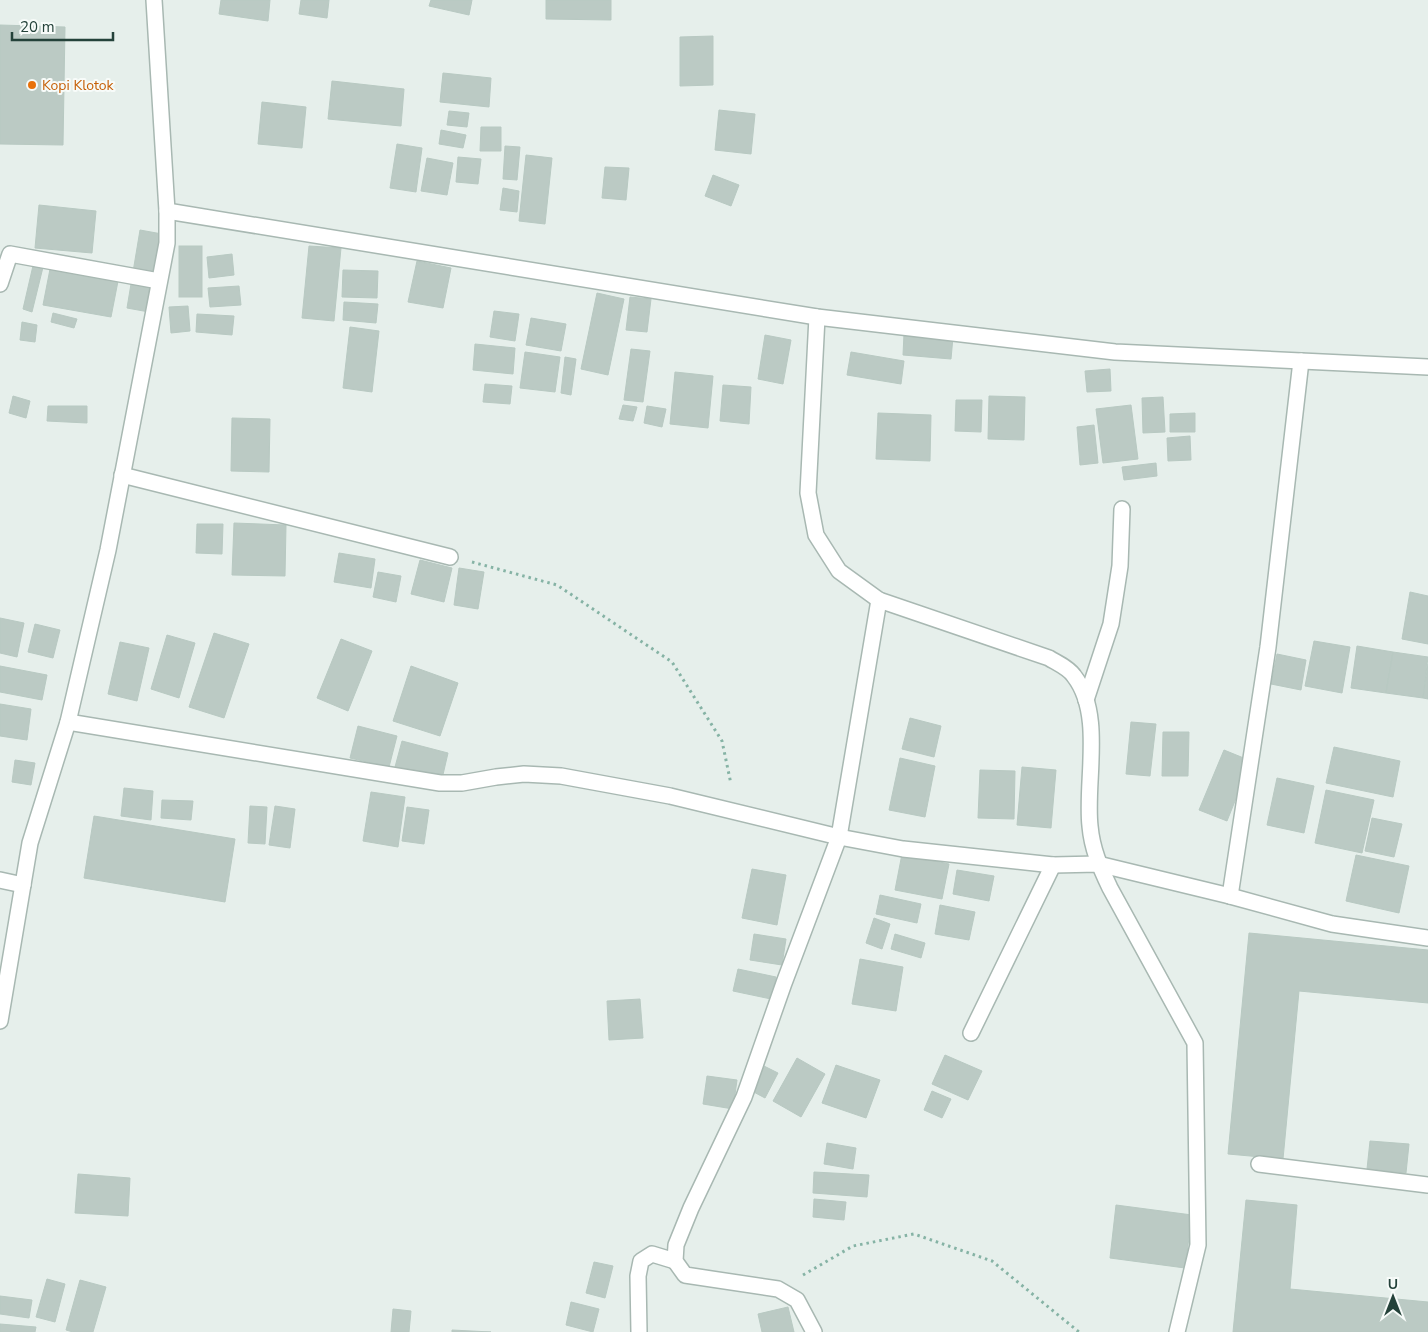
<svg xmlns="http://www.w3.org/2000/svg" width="1428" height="1332" viewBox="0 0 1428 1332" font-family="'Nunito Sans',sans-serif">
<rect width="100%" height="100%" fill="#e6efeb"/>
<g fill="#bbcac4" stroke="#b8c9c2">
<path d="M 221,0 L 270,0 L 268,21 L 219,14 Z"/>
<path d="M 301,0 L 329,0 L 327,18 L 299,14 Z"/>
<path d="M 431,0 L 472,0 L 469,15 L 429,6 Z"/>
<path d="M 546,0 L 611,0 L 611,20 L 546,19 Z"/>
<path d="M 0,25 L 65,27 L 63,145 L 0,144 Z"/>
<path d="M 713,36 L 713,85 L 680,86 L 680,37 Z"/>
<path d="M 443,73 L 491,78 L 489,107 L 440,102 Z"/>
<path d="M 332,81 L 404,89 L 401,126 L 328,119 Z"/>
<path d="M 262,102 L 306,107 L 302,148 L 258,144 Z"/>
<path d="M 719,110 L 755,114 L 751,154 L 715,150 Z"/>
<path d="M 449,111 L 469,113 L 467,127 L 447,125 Z"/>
<path d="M 481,127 L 501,127 L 501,151 L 480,151 Z"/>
<path d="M 441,130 L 466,135 L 463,148 L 439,144 Z"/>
<path d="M 397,144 L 422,148 L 416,192 L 390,188 Z"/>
<path d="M 505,146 L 520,147 L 517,180 L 503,179 Z"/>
<path d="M 526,155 L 552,158 L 545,224 L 519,221 Z"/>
<path d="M 458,157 L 481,159 L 478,184 L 456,182 Z"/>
<path d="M 427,158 L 453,163 L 447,195 L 421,191 Z"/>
<path d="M 605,167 L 629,168 L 626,200 L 602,198 Z"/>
<path d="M 713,175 L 739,185 L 731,206 L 705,196 Z"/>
<path d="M 503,188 L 519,191 L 517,212 L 500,210 Z"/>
<path d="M 39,205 L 96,211 L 92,253 L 35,248 Z"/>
<path d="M 140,230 L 162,234 L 149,312 L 127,308 Z"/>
<rect x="179" y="246" width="23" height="51"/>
<path d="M 309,246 L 341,248 L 334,321 L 302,318 Z"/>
<path d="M 232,254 L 234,275 L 209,278 L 207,257 Z"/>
<path d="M 35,257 L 45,259 L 32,312 L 23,309 Z"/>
<path d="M 417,261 L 451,268 L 443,308 L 408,302 Z"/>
<path d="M 51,264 L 119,276 L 111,317 L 43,305 Z"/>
<path d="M 343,270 L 378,271 L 377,298 L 342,297 Z"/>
<path d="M 239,286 L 241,305 L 210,307 L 208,288 Z"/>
<path d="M 597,293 L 624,299 L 608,375 L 581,369 Z"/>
<path d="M 630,297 L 651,299 L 647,332 L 626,330 Z"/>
<path d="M 344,302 L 378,304 L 376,323 L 343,320 Z"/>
<path d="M 188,306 L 190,331 L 171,333 L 169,307 Z"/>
<path d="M 494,311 L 519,314 L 515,341 L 490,337 Z"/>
<path d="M 53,313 L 77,319 L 74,328 L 51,322 Z"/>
<path d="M 197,314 L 234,316 L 232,335 L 196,332 Z"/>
<path d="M 531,318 L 566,324 L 561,351 L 526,345 Z"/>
<path d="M 22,322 L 37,325 L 35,342 L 20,340 Z"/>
<path d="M 350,327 L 379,331 L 372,392 L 343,388 Z"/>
<path d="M 904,334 L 953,337 L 951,359 L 903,355 Z"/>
<path d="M 765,335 L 791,340 L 783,384 L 758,379 Z"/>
<path d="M 475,344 L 515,348 L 513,374 L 473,370 Z"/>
<path d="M 631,349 L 650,351 L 643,402 L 624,400 Z"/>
<path d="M 525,352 L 560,357 L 555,392 L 520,388 Z"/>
<path d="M 851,352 L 904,361 L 901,384 L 847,375 Z"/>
<path d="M 565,357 L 576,359 L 571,395 L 561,393 Z"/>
<path d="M 1110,369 L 1111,391 L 1087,392 L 1085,371 Z"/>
<path d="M 675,372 L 713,376 L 708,428 L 670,424 Z"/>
<path d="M 485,384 L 512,386 L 510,404 L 483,402 Z"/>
<path d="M 723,385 L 751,387 L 749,424 L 720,421 Z"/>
<path d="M 13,396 L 30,401 L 26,418 L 9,413 Z"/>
<path d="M 989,396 L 1025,397 L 1024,440 L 988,439 Z"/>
<path d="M 1163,397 L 1165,432 L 1143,433 L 1142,398 Z"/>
<path d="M 956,400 L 982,400 L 981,432 L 955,431 Z"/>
<path d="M 623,405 L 637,407 L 633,421 L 619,419 Z"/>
<path d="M 1131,405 L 1138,459 L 1103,463 L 1096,409 Z"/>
<path d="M 48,406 L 87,406 L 87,423 L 47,421 Z"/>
<path d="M 647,406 L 666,409 L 662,427 L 644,423 Z"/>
<path d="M 878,413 L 931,415 L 930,461 L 876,459 Z"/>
<path d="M 1195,413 L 1195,432 L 1170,432 L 1170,414 Z"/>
<path d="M 232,418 L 270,419 L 269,472 L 231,471 Z"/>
<path d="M 1094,425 L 1098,463 L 1080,465 L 1077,427 Z"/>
<path d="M 1190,436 L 1191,460 L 1168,461 L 1167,438 Z"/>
<path d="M 1156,463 L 1157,476 L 1124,480 L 1122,467 Z"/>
<path d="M 234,523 L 286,525 L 285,576 L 232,575 Z"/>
<path d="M 197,524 L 223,524 L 222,554 L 196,553 Z"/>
<path d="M 339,553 L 375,559 L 371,588 L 334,582 Z"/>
<path d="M 420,560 L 452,568 L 444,602 L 411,594 Z"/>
<path d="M 459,568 L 484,572 L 478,609 L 454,605 Z"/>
<path d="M 378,572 L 401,576 L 396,602 L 373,597 Z"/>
<path d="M 1410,592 L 1428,596 L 1428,644 L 1402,639 Z"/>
<path d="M 0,618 L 24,623 L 17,657 L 0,653 Z"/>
<path d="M 35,624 L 60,630 L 53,658 L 28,652 Z"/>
<path d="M 214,633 L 249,644 L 224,718 L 189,707 Z"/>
<path d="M 167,635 L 195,643 L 179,698 L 151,689 Z"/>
<path d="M 341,639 L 372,651 L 348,711 L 317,698 Z"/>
<path d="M 1314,641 L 1350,647 L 1342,693 L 1305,686 Z"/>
<path d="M 120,642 L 149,648 L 137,701 L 108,694 Z"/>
<path d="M 1357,646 L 1393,652 L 1386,693 L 1351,688 Z"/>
<path d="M 1393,652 L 1428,657 L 1423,698 L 1386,693 Z"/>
<path d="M 1277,654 L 1306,660 L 1301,690 L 1271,684 Z"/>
<path d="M 1428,664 L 1428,699 L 1423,698 Z"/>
<path d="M 0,666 L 47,675 L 42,700 L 0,692 Z"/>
<path d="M 411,666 L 458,683 L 440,736 L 393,721 Z"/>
<path d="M 0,704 L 31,709 L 27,740 L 0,736 Z"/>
<path d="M 910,718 L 941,726 L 934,757 L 902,749 Z"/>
<path d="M 1131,722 L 1156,724 L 1150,776 L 1126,774 Z"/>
<path d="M 358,726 L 397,736 L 389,767 L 350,758 Z"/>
<path d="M 1163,732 L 1189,732 L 1188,776 L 1162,776 Z"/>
<path d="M 402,741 L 448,753 L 442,779 L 395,767 Z"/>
<path d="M 1334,747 L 1400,761 L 1393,797 L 1326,783 Z"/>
<path d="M 1224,750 L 1251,761 L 1227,821 L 1199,810 Z"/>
<path d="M 900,758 L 935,766 L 925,817 L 889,810 Z"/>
<path d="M 15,760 L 35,763 L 31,785 L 12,782 Z"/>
<path d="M 1022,767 L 1056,770 L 1051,828 L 1017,825 Z"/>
<path d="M 980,770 L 1015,771 L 1014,819 L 978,818 Z"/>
<path d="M 1277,778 L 1314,786 L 1304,833 L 1267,825 Z"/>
<path d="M 124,788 L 153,791 L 151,820 L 121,816 Z"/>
<path d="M 1326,790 L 1374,800 L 1362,853 L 1315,843 Z"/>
<path d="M 371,792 L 405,797 L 398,847 L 363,841 Z"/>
<path d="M 162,800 L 193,801 L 191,820 L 161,818 Z"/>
<path d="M 250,806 L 267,807 L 265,844 L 248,843 Z"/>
<path d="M 275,806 L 295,809 L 290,848 L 269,845 Z"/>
<path d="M 407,807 L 429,810 L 424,844 L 402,841 Z"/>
<path d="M 94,816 L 235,839 L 225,902 L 84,878 Z"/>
<path d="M 1372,818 L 1402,824 L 1394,857 L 1365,851 Z"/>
<path d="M 902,854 L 949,864 L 942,899 L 895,890 Z"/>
<path d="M 1356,855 L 1409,866 L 1399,913 L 1346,901 Z"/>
<path d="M 752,869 L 786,875 L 777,925 L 742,918 Z"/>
<path d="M 957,870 L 994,876 L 989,901 L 953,894 Z"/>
<path d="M 880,895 L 921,904 L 917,923 L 876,914 Z"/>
<path d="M 940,905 L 975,912 L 969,940 L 935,934 Z"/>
<path d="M 874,918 L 890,924 L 882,949 L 866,943 Z"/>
<path d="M 1249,933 L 1428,950 L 1428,1003 L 1299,991 L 1283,1159 L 1228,1154 Z"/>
<path d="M 754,934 L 786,939 L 782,965 L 750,960 Z"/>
<path d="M 895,934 L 925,943 L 921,958 L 891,949 Z"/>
<path d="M 860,959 L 903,967 L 896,1011 L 852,1004 Z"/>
<path d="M 738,969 L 776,977 L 771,999 L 733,991 Z"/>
<path d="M 640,999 L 643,1038 L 609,1040 L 607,1001 Z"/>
<path d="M 945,1055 L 982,1071 L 968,1100 L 932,1084 Z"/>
<path d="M 797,1058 L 825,1074 L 801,1117 L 773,1101 Z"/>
<path d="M 762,1065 L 778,1073 L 765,1098 L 750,1090 Z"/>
<path d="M 836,1065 L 880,1080 L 866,1118 L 822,1103 Z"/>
<path d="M 707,1076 L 737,1080 L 733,1109 L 703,1104 Z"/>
<path d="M 932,1091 L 951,1099 L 942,1118 L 924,1110 Z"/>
<path d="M 1370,1141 L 1409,1144 L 1406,1173 L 1367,1169 Z"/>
<path d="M 827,1143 L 856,1148 L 853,1169 L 824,1164 Z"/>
<path d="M 814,1172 L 869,1175 L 867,1197 L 813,1193 Z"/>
<path d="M 78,1174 L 130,1178 L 128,1216 L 75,1213 Z"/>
<path d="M 814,1199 L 846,1202 L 844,1220 L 813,1217 Z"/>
<path d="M 1246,1200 L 1297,1205 L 1290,1289 L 1428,1302 L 1428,1332 L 1233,1332 Z"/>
<path d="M 1116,1205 L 1192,1215 L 1185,1268 L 1110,1258 Z"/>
<path d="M 594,1262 L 613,1266 L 605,1298 L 586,1293 Z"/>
<path d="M 47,1279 L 65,1284 L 55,1322 L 36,1317 Z"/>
<path d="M 80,1280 L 106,1287 L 93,1332 L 73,1332 L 66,1330 Z"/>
<path d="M 0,1296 L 32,1300 L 29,1318 L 0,1314 Z"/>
<path d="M 571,1302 L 599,1309 L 593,1332 L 566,1325 Z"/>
<path d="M 788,1307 L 794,1332 L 762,1332 L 758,1314 Z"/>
<path d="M 393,1309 L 411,1311 L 409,1332 L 391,1332 Z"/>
<path d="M 0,1324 L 36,1327 L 35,1332 L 0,1332 Z"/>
<path d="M 452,1330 L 491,1332 L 452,1332 Z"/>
</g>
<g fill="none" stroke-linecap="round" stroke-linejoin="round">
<g stroke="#a8b8b2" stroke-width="18">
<g id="minor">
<path d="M 167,211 L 817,317 L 1115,352 L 1428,367"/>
<path d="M 0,284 L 10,254 L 159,281"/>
<path d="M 817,317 L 808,493 L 816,535 L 839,571 L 879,600 L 1049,658 C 1057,663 1069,668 1074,676 C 1104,714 1085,782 1090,826 C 1092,849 1100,867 1110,888 L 1195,1043 L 1198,1245 L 1177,1332"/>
<path d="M 122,475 L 450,557"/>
<path d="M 1086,700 L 1111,624 L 1120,566 L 1122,509"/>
<path d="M 68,722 L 440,783 L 462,783 L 496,777 L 524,774 L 561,776 L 670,796 L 839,837 L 903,849 L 1053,865 L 1098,864 L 1230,896 L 1332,924 L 1428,938"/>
<path d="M 0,880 L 23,885"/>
<path d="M 1230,896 L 1268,647 L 1301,361"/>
<path d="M 0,1021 L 30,843 L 68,722 L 108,550 L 167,243 L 167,211 L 154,0"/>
<path d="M 971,1033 L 1053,865"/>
<path d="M 1259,1164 L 1428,1185"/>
<path d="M 639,1332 L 638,1276 L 641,1261 L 652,1254 L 675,1261"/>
<path d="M 814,1332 L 797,1300 L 778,1289 L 685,1275 L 675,1261 L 676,1245 L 691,1208 L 744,1097 L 784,983 L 839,837 L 879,600"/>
</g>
</g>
<g stroke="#86b3a5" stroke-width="3" stroke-dasharray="2.5 4" stroke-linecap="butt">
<path d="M 472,562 L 557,585 L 672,662 L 722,741 L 731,784"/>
<path d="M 803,1275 L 853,1246 L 914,1234 L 992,1261 L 1079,1332"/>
</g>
<use href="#minor" stroke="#fff" stroke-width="15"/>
</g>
<circle fill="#e8710a" stroke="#f7fbf9" stroke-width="2" cx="32" cy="85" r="5"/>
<g text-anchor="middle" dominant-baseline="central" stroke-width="4" stroke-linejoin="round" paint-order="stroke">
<g font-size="14" fill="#c56008" stroke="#f7fbf9" text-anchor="start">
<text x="42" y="85">Kopi Klotok</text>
</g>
</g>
<g transform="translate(1393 1297)" stroke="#f7fbf9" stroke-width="4" paint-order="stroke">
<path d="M0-4L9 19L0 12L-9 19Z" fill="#24423a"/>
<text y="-8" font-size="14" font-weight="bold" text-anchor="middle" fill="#24423a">U</text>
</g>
<path d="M12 32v8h101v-8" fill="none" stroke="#24423a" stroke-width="2.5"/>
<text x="20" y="32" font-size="15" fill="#24423a" stroke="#f7fbf9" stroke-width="4" paint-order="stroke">20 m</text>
</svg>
